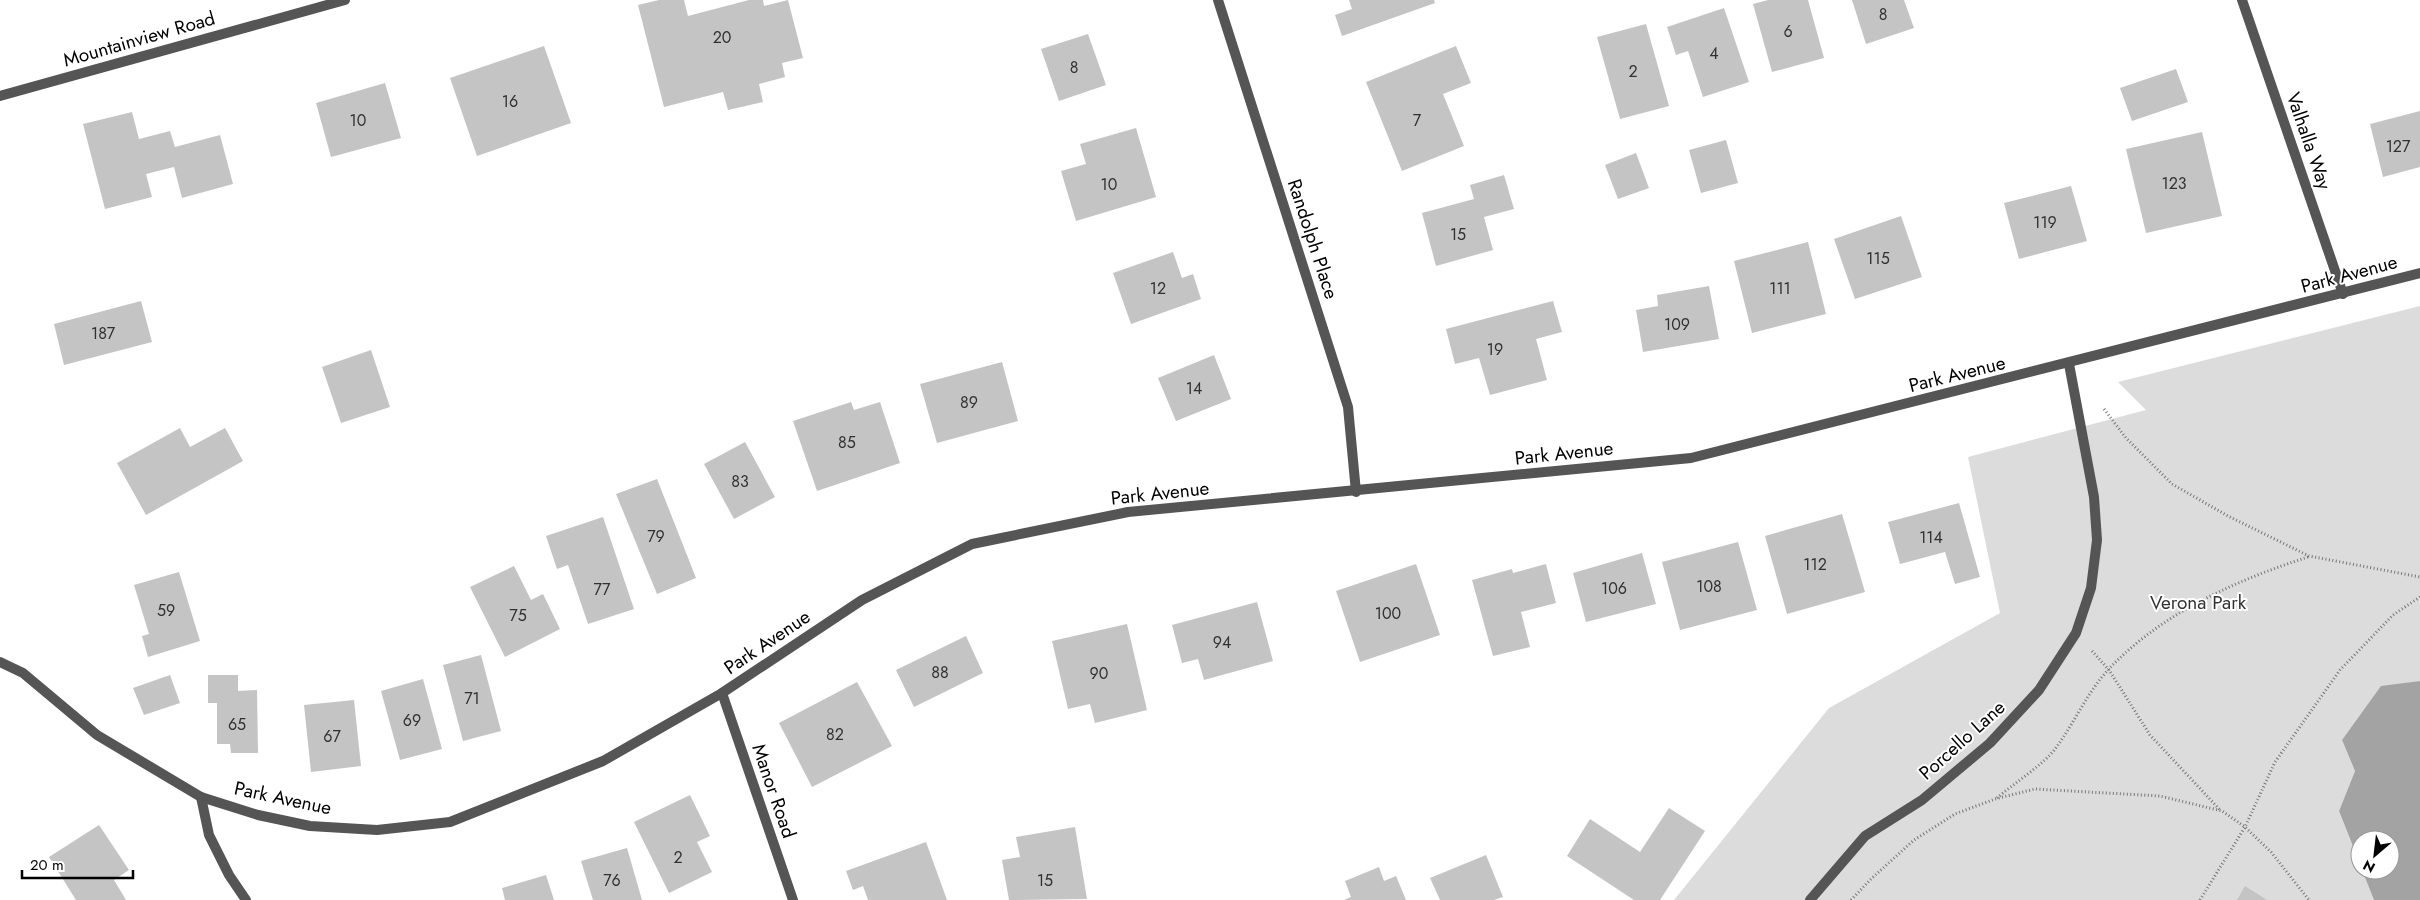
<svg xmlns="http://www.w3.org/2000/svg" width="2420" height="900" viewBox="0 0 2420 900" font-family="Jost,sans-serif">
<rect width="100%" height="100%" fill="#fff"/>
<path fill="#dcdcdc" d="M 2420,306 L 2420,681 L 2381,687 L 2342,740 L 2355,771 L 2339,811 L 2360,864 L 2360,870 L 2362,870 L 2374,900 L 1674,900 L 1829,708 L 2000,613 L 1968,457 L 2146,410 L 2118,382 Z"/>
<path fill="#a3a3a3" d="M 2420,681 L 2420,900 L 2374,900 L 2362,870 L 2390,870 L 2390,840 L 2360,840 L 2360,864 L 2339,811 L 2355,771 L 2342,740 L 2381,686 Z"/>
<g fill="#c4c4c4">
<path d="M 659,0 L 684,0 L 688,16 L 749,0 L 763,0 L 764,6 L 788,0 L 803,58 L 782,63 L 785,77 L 759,84 L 763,102 L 728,110 L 723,92 L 664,107 L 638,5 Z"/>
<path d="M 1349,0 L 1434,0 L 1435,3 L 1342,36 L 1335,15 L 1352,9 Z"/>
<path d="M 1768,0 L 1808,0 L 1824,58 L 1772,72 L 1753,4 Z"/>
<path d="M 1852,0 L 1904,0 L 1914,28 L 1866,44 Z"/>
<path d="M 1724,8 L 1749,82 L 1703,97 L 1688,51 L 1676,55 L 1667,27 Z"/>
<path d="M 1646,24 L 1669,106 L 1620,119 L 1597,37 Z"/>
<path d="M 1088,34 L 1106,85 L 1059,101 L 1041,49 Z"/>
<path d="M 544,46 L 571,123 L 477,156 L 450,78 Z"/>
<path d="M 1456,46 L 1471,83 L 1443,94 L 1464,146 L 1402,171 L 1366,82 Z"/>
<path d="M 2176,69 L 2188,102 L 2132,121 L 2120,88 Z"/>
<path d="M 385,83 L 401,138 L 331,157 L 316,103 Z"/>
<path d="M 2420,111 L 2420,167 L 2383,177 L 2370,124 Z"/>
<path d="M 132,112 L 139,139 L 170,131 L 175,147 L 220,135 L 233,184 L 182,198 L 174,167 L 146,174 L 152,197 L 105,209 L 83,124 Z"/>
<path d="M 1136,128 L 1156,197 L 1076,221 L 1061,171 L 1086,164 L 1080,144 Z"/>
<path d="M 2202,132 L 2222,216 L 2146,233 L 2126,149 Z"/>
<path d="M 1726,140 L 1738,183 L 1701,193 L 1689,150 Z"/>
<path d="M 1636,153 L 1649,188 L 1618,199 L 1605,165 Z"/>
<path d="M 1504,175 L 1514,209 L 1484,217 L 1493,250 L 1436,266 L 1422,213 L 1474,199 L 1470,185 Z"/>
<path d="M 2071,186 L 2087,241 L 2019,259 L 2004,203 Z"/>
<path d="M 1901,216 L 1922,277 L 1855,299 L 1834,239 Z"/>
<path d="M 1808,242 L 1826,314 L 1752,333 L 1734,261 Z"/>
<path d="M 1173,252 L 1182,278 L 1193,274 L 1201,299 L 1131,324 L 1113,273 Z"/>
<path d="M 1709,286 L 1719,339 L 1643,352 L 1636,310 L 1658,306 L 1657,295 Z"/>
<path d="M 141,301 L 152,342 L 64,365 L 54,324 Z"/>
<path d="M 1553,301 L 1562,332 L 1536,339 L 1547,380 L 1490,395 L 1479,358 L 1455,364 L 1446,329 Z"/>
<path d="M 371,350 L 390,407 L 341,423 L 322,367 Z"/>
<path d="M 1214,355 L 1231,399 L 1176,421 L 1158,378 Z"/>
<path d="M 1002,362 L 1018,421 L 937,443 L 920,384 Z"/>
<path d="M 851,402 L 854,410 L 880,402 L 900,463 L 817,491 L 793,421 Z"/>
<path d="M 180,428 L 190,447 L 225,428 L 243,461 L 146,515 L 117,463 Z"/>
<path d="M 745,442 L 775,497 L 734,519 L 704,464 Z"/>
<path d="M 657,479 L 696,578 L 657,594 L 616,494 Z"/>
<path d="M 1959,503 L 1980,577 L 1955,584 L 1945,552 L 1900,564 L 1888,522 Z"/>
<path d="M 1842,514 L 1865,592 L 1787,614 L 1765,536 Z"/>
<path d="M 603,517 L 634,609 L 588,624 L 568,565 L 557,569 L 546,536 Z"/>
<path d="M 1738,542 L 1757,610 L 1680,630 L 1662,562 Z"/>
<path d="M 1642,553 L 1656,604 L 1586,622 L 1573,573 Z"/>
<path d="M 1416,564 L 1440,635 L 1360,662 L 1336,591 Z"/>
<path d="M 1546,564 L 1556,603 L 1521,612 L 1530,647 L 1493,656 L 1472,580 L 1512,569 L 1513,573 Z"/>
<path d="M 514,566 L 531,600 L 543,594 L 560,629 L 505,657 L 470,587 Z"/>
<path d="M 179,572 L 200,641 L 148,657 L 142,636 L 149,634 L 134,585 Z"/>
<path d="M 1257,602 L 1273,661 L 1204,680 L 1198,659 L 1182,663 L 1172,625 Z"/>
<path d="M 1127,624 L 1147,710 L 1095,723 L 1090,704 L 1068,709 L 1052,641 Z"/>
<path d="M 966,636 L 983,673 L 914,707 L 896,670 Z"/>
<path d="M 481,655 L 501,731 L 463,741 L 443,665 Z"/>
<path d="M 170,675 L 180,703 L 144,715 L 133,688 Z"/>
<path d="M 208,675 L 238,675 L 238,691 L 257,690 L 258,753 L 231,753 L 230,744 L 217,744 L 217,703 L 208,703 Z"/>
<path d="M 423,679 L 442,749 L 400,760 L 381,691 Z"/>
<path d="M 857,682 L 892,746 L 812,787 L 779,723 Z"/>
<path d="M 354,700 L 361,766 L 311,772 L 304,705 Z"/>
<path d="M 690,795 L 710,836 L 697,842 L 712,872 L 669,893 L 634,822 Z"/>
<path d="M 1669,808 L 1705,831 L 1660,900 L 1634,900 L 1567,856 L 1590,819 L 1640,852 Z"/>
<path d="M 99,825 L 129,870 L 114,880 L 126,900 L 76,900 L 49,857 Z"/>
<path d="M 1075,827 L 1087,899 L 1009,900 L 1002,860 L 1020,857 L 1016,837 Z"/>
<path d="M 926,842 L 947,900 L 868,900 L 863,886 L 853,890 L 846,871 Z"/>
<path d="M 627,848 L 642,900 L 593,900 L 581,861 Z"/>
<path d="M 1486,855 L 1503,897 L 1494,900 L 1440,900 L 1430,878 Z"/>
<path d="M 1379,867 L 1384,881 L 1396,876 L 1406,900 L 1344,900 L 1351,897 L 1345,881 Z"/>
<path d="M 546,875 L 554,900 L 505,900 L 502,888 Z"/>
<path d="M 2245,886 L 2267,900 L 2237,900 Z"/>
</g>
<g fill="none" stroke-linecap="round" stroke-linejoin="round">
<g stroke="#777" stroke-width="3" stroke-dasharray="1 2.5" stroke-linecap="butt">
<path d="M 2104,409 L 2126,438 L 2172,484 L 2228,516 L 2309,556 L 2420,577"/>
<path d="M 2092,651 L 2109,670 L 2150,735 L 2221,811"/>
<path d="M 1997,798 C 2013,784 2043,765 2055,749 C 2074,724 2086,694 2108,670 C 2161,613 2237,580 2308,557"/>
<path d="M 1851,900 L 1871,879 L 1914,840 L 1955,814 L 1995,799 L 2035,789 L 2160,796 L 2222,811 L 2245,827 L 2271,852 L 2309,900"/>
<path d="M 2200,900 L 2245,827 L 2275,762 L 2340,670 L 2393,615 L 2420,597"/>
</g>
<g stroke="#555" stroke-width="10">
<path d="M 1218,0 L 1348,407 L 1356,492"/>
<path d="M 2242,0 L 2343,294"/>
<path d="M 0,96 L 345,0"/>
<path d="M 0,662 L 23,673 L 97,735 L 201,797 L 258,815 L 310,826 L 377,830 L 450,822 L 603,761 L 722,693 L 862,600 L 972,544 L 1128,512 L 1691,458 L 2420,273"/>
<path d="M 722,693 L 793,900"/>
<path d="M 201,797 L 209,835 L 229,875 L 246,900"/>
<path d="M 1810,900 L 1865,836 L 1922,800 L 1990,743 L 2039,690 L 2076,633 L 2091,588 L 2097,540 L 2094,497 L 2069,364"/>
</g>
</g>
<g text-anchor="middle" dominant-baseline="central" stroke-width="4" stroke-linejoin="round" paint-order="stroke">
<g font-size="16" fill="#313131">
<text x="1883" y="14">8</text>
<text x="1788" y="31">6</text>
<text x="722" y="37">20</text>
<text x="1714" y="53">4</text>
<text x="1074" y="67">8</text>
<text x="1633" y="71">2</text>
<text x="510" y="101">16</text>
<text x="358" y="120">10</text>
<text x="1417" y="120">7</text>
<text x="2398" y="146">127</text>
<text x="2174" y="183">123</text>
<text x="1109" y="184">10</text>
<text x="2045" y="222">119</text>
<text x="1458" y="234">15</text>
<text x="1878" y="258">115</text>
<text x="1158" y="288">12</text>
<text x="1780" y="288">111</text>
<text x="1677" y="324">109</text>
<text x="103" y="333">187</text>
<text x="1495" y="349">19</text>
<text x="1194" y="388">14</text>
<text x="969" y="402">89</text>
<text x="847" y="442">85</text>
<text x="740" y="481">83</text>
<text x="656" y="536">79</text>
<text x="1931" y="537">114</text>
<text x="1815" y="564">112</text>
<text x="1709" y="586">108</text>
<text x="1614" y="588">106</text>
<text x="602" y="589">77</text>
<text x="166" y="610">59</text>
<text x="1388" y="613">100</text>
<text x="518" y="615">75</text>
<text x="1222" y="642">94</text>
<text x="940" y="672">88</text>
<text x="1099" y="673">90</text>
<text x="472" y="698">71</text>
<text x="412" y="720">69</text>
<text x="237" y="724">65</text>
<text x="835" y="734">82</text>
<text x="332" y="736">67</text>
<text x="678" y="857">2</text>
<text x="612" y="880">76</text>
<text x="1045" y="880">15</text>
</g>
<g font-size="19" fill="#000" stroke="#fff">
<text transform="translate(139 39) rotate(-16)">Mountainview Road</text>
<text transform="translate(2309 141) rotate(71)">Valhalla Way</text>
<text transform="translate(1313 239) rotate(72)">Randolph Place</text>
<text transform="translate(2349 274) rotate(-15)">Park Avenue</text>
<text transform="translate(1957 374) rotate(-14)">Park Avenue</text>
<text transform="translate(1564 453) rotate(-6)">Park Avenue</text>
<text transform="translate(1160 493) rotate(-6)">Park Avenue</text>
<text transform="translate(767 642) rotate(-34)">Park Avenue</text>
<text transform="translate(1962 740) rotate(-42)">Porcello Lane</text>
<text transform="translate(774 791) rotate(71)">Manor Road</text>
<text transform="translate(283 798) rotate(12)">Park Avenue</text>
</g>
<g font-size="19" fill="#333" stroke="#fff">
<text x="2198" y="602">Verona Park</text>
</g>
</g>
<g transform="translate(2375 855) rotate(208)"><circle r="24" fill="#ffffff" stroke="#999999"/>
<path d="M0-4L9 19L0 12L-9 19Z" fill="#000000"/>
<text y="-8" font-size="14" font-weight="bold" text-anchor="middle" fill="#000000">N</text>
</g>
<path d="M22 870v8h111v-8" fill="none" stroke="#000000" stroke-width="2.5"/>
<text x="30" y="870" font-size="15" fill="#000000" stroke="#ffffff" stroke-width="4" paint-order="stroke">20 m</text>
</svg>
